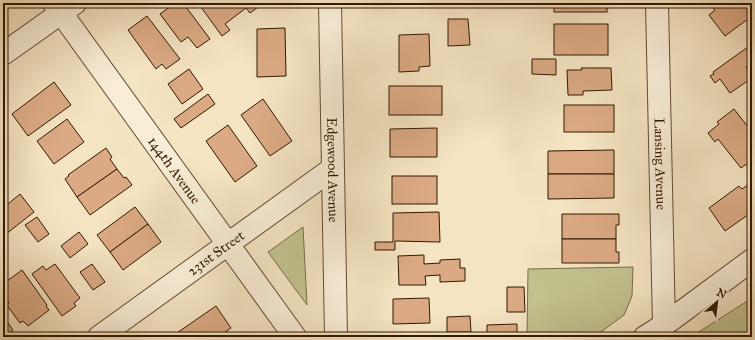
<svg xmlns="http://www.w3.org/2000/svg" width="755" height="340" viewBox="0 0 755 340" font-family="'IM FELL Great Primer',serif">
<rect width="100%" height="100%" fill="#f5e4c2"/>
<filter id="stains"><feTurbulence type="fractalNoise" baseFrequency=".005" numOctaves="4"/><feColorMatrix values="0 0 0 0 .2 0 0 0 0 .09 0 0 0 0 .02 0 0 0 .5 -.17"/></filter>
<radialGradient id="worn" r=".72"><stop offset=".6" stop-color="#630" stop-opacity="0"/><stop offset="1" stop-color="#630" stop-opacity=".3"/></radialGradient>
<g fill="#c2c28f" stroke="#796d48">
<path d="M 303,227 L 307,305 L 268,252 Z"/>
<path d="M 633,267 L 632,296 L 624,315 L 594,337 L 527,337 L 528,269 Z"/>
<path d="M 752,298 L 752,337 L 691,337 Z"/>
</g>
<g fill="#dbaa84" stroke="#301800">
<path d="M 175,3 L 183,3 L 210,39 L 197,48 L 188,37 L 181,42 L 160,14 Z"/>
<path d="M 198,3 L 255,3 L 258,7 L 250,13 L 246,8 L 225,24 L 230,30 L 222,36 Z"/>
<path d="M 382,3 L 437,3 L 437,6 L 382,7 Z"/>
<rect x="554" y="3" width="53" height="9"/>
<path d="M 719,3 L 749,3 L 752,6 L 752,16 L 725,36 L 709,15 L 715,10 L 713,8 Z"/>
<path d="M 147,16 L 180,59 L 166,69 L 162,64 L 156,69 L 128,30 Z"/>
<path d="M 448,19 L 468,19 L 470,45 L 448,46 Z"/>
<rect x="554" y="24" width="54" height="31"/>
<path d="M 285,28 L 286,76 L 257,77 L 257,29 Z"/>
<path d="M 429,34 L 430,66 L 419,67 L 419,71 L 399,72 L 399,35 Z"/>
<path d="M 752,44 L 752,62 L 746,67 L 752,75 L 752,78 L 730,93 L 720,79 L 715,83 L 710,76 L 714,74 L 713,72 Z"/>
<path d="M 532,59 L 556,59 L 556,75 L 532,74 Z"/>
<path d="M 581,68 L 611,68 L 612,90 L 583,91 L 583,95 L 568,95 L 567,70 L 582,70 Z"/>
<path d="M 189,69 L 203,89 L 182,104 L 168,84 Z"/>
<path d="M 54,82 L 71,105 L 28,136 L 12,114 Z"/>
<rect x="389" y="86" width="53" height="29"/>
<path d="M 208,94 L 215,104 L 181,128 L 174,119 Z"/>
<path d="M 263,99 L 292,141 L 270,156 L 241,115 Z"/>
<rect x="564" y="105" width="50" height="27"/>
<path d="M 734,109 L 752,132 L 752,160 L 741,168 L 718,139 L 715,142 L 708,133 L 719,124 L 717,122 Z"/>
<path d="M 67,119 L 84,142 L 54,164 L 37,141 Z"/>
<path d="M 228,125 L 257,166 L 235,182 L 206,141 Z"/>
<path d="M 437,128 L 437,157 L 390,157 L 390,129 Z"/>
<path d="M 106,148 L 112,157 L 110,159 L 117,169 L 77,197 L 65,179 L 69,176 L 68,175 Z"/>
<path d="M 614,150 L 614,174 L 548,174 L 548,151 Z"/>
<path d="M 117,169 L 124,178 L 126,177 L 132,185 L 90,215 L 77,197 Z"/>
<path d="M 548,174 L 614,174 L 614,198 L 548,199 Z"/>
<rect x="392" y="176" width="45" height="28"/>
<path d="M 752,182 L 752,212 L 725,231 L 709,208 L 739,186 L 742,189 Z"/>
<path d="M 20,194 L 34,212 L 6,234 L 3,231 L 3,208 Z"/>
<path d="M 135,207 L 148,224 L 110,252 L 97,235 Z"/>
<path d="M 439,212 L 440,242 L 395,241 L 395,250 L 375,250 L 375,242 L 393,242 L 393,213 Z"/>
<path d="M 562,214 L 619,214 L 619,225 L 616,225 L 616,239 L 562,239 Z"/>
<path d="M 37,217 L 49,234 L 38,242 L 25,225 Z"/>
<path d="M 148,224 L 161,242 L 123,270 L 110,252 Z"/>
<path d="M 79,232 L 88,244 L 70,258 L 61,246 Z"/>
<path d="M 562,239 L 616,239 L 616,252 L 619,252 L 619,263 L 562,263 Z"/>
<path d="M 424,255 L 424,264 L 440,263 L 440,260 L 460,259 L 460,268 L 465,268 L 465,281 L 440,282 L 440,275 L 425,276 L 426,285 L 399,285 L 398,256 Z"/>
<path d="M 55,264 L 80,298 L 74,303 L 76,306 L 62,316 L 32,274 L 43,266 L 46,270 Z"/>
<path d="M 92,264 L 105,282 L 93,290 L 80,272 Z"/>
<path d="M 22,270 L 47,305 L 46,306 L 49,310 L 28,326 L 23,321 L 20,323 L 6,304 L 9,303 L 3,295 L 3,284 Z"/>
<path d="M 507,287 L 524,287 L 525,312 L 507,312 Z"/>
<path d="M 429,298 L 430,323 L 393,324 L 393,299 Z"/>
<path d="M 216,306 L 231,328 L 218,337 L 175,337 L 174,335 Z"/>
<path d="M 3,316 L 13,330 L 3,337 Z"/>
<path d="M 470,316 L 471,332 L 447,332 L 447,317 Z"/>
<path d="M 517,324 L 517,337 L 487,337 L 487,325 Z"/>
</g>
<g fill="none" stroke-linecap="round" stroke-linejoin="round">
<g stroke="#614b30" stroke-width="24">
<g id="street">
<path id="s1" d="M 54,3 L 295,337"/>
<path id="s2" d="M 330,3 L 336,337"/>
<path id="s3" d="M 657,3 L 664,325"/>
<path d="M 3,54 L 75,3"/>
<path id="s4" d="M 99,337 L 332,169"/>
<path d="M 645,337 L 664,325 L 752,260"/>
</g>
</g>
<use href="#street" stroke="#f8edd7" stroke-width="22"/>
</g>
<g text-anchor="middle" dominant-baseline="central" stroke-width="3.5" stroke-linejoin="round" paint-order="stroke">
<g font-size="14" fill="#301800" stroke="#f8edd7">
<text stroke="none"><textPath href="#s3" startOffset="161">Lansing Avenue</textPath></text>
<text stroke="none"><textPath href="#s1" startOffset="206">144th Avenue</textPath></text>
<text stroke="none"><textPath href="#s2" startOffset="167">Edgewood Avenue</textPath></text>
<text stroke="none"><textPath href="#s4" startOffset="144">231st Street</textPath></text>
</g>
</g>
<rect width="755" height="340" fill="none" stroke="#f5e4c2" stroke-width="16"/>
<rect x="4" y="4" width="747" height="332" fill="none" stroke="#301800" stroke-width="2"/>
<rect x="8" y="8" width="739" height="324" fill="none" stroke="#301800"/>
<g transform="translate(717 302) rotate(28)" stroke="#f8edd7" stroke-width="3" paint-order="stroke">
<path d="M0-3L7 15L0 10L-7 15Z" fill="#301800"/>
<text y="-6" font-size="11" font-weight="bold" text-anchor="middle" fill="#301800">N</text>
</g>
<rect width="100%" height="100%" filter="url(#stains)"/>
<rect width="100%" height="100%" fill="url(#worn)"/>
</svg>
